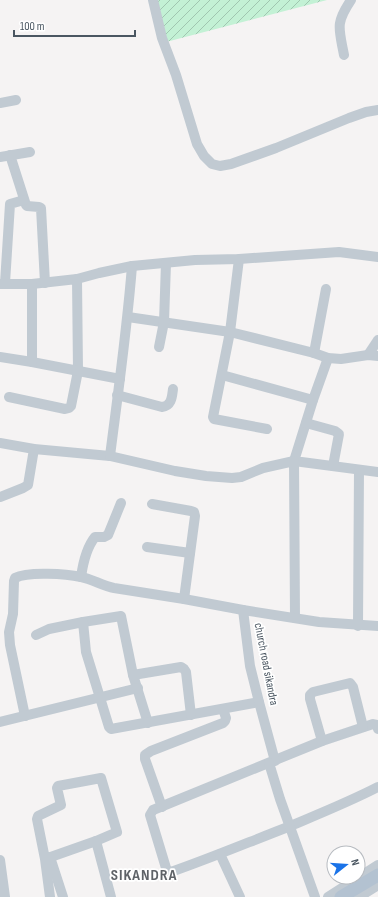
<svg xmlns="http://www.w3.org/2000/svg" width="378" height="897" viewBox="0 0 378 897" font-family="'Sofia Sans Condensed',sans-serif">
<defs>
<pattern id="garden-furrows" width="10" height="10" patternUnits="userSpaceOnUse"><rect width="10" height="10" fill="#c3f1d5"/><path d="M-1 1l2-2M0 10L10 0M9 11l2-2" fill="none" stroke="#a0c6b0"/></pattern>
</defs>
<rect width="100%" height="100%" fill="#f5f3f3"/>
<path fill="url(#garden-furrows)" d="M 155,0 L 327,0 L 166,42 Z"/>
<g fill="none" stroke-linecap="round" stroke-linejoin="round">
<g stroke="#c1cad2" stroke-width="10">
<path d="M 153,0 L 162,38 L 176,75 L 197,144 L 204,156 L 212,164 L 220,166 L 231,164 L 276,148 L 349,118 L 366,112 L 378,110"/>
<path d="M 344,55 C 339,28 335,24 351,0"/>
<path d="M 0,103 L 16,100"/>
<path d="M 10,155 L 26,205 L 27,206 L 39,207 L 41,208 L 45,283"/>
<path d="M 0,157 L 30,152"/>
<path d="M 239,259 L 230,332 L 213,417 L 214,419 L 267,429"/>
<path d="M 77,279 L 99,273 L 132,266 L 195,260 L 239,259 L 339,252 L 378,257"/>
<path d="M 5,283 L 10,204 L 24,200"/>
<path d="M 0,284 L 32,284 L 77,279 L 78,371 L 71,406 L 69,408 L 65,409 L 9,397"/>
<path d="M 128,317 L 230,332 L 314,353 L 328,358 L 341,359 L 368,355 L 378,356"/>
<path d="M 159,347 L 164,322 L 166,263"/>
<path d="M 314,353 L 326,289"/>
<path d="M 368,355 L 378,340"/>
<path d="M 0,357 L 32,362 L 120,379"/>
<path d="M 328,358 L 313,400 L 294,461 L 378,472"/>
<path d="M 32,362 L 32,284"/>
<path d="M 222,375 L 313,400"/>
<path d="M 117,395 L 162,407 C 172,406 172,396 173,389"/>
<path d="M 306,423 L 335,431 L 339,434 L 333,466"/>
<path d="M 0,443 L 34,449 L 110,456 L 175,471 L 206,476 L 232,478 L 241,477 L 263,468 L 294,461 L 295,618"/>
<path d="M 110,456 C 118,393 127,330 132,266"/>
<path d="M 0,497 L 23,488 L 28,485 L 34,449"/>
<path d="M 152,504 L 191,511 L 194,512 L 195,516 L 184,599"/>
<path d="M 147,547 L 190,553"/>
<path d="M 81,577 C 83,563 86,548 95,537 L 104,537 L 108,535 L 121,503"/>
<path d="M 83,622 L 121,616 L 133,675 L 148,723"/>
<path d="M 358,626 L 359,470"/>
<path d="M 36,635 L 49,629 L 83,622 L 86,652 L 109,727 L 111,729 L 259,702"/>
<path d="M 133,675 L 181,667 L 184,669 L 186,672 L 191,715"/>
<path d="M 25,716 L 10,645 L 9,632 L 13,614 L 14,581 L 15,578 C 28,571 67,574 81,577 C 92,579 103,586 114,588 L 184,599 L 243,610"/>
<path d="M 0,722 L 138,688"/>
<path d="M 378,729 L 377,725 L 373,724 L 322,741 L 153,810 L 150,815 L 166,868 L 167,870 L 171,872 C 211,858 249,842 288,827 C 319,814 349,802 378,787"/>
<path d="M 322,741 L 310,699 L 310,695 L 313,692 L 350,683 L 353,687 L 363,727"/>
<path d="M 275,761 L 259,702 L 250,666 L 243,610 L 319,622 L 378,626"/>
<path d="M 269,763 L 280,799 L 315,897"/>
<path d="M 162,807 L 145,759 L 145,755 L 151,751 L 223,723 L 225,721 L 226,718 L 223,709"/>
<path d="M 96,841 L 111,897"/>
<path d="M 220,854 L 240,897"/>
<path d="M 50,857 L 63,897"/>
<path d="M 45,859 L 96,841 L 117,832 L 101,778 L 58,786 L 57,788 L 61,805 L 38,816 L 37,819 L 45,859 L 50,897"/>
<path d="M 0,860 L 5,897"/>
<path d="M 328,897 L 378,865"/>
<path d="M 359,897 L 378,885"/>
</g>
<path stroke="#b3c2d1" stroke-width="13" d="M 341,897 L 378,875"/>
</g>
<g text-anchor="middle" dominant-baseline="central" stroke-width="3.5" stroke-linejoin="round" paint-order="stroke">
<g font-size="12" fill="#4a5661" stroke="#fff">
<text transform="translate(266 664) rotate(79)">church road sikandra</text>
</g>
<g font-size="16" font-weight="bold" letter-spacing="1" fill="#5f6368" stroke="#fff">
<text x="144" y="875">SIKANDRA</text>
</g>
</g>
<g transform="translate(346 865) rotate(73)"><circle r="19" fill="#ffffff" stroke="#b7bbc0"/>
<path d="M0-3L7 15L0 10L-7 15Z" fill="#1a73e8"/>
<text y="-6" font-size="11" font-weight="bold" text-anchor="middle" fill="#4a5661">N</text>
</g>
<path d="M14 30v6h121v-6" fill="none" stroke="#4a5661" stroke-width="2"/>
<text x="20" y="30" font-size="12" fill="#4a5661" stroke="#ffffff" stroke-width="3" paint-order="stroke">100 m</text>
</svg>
